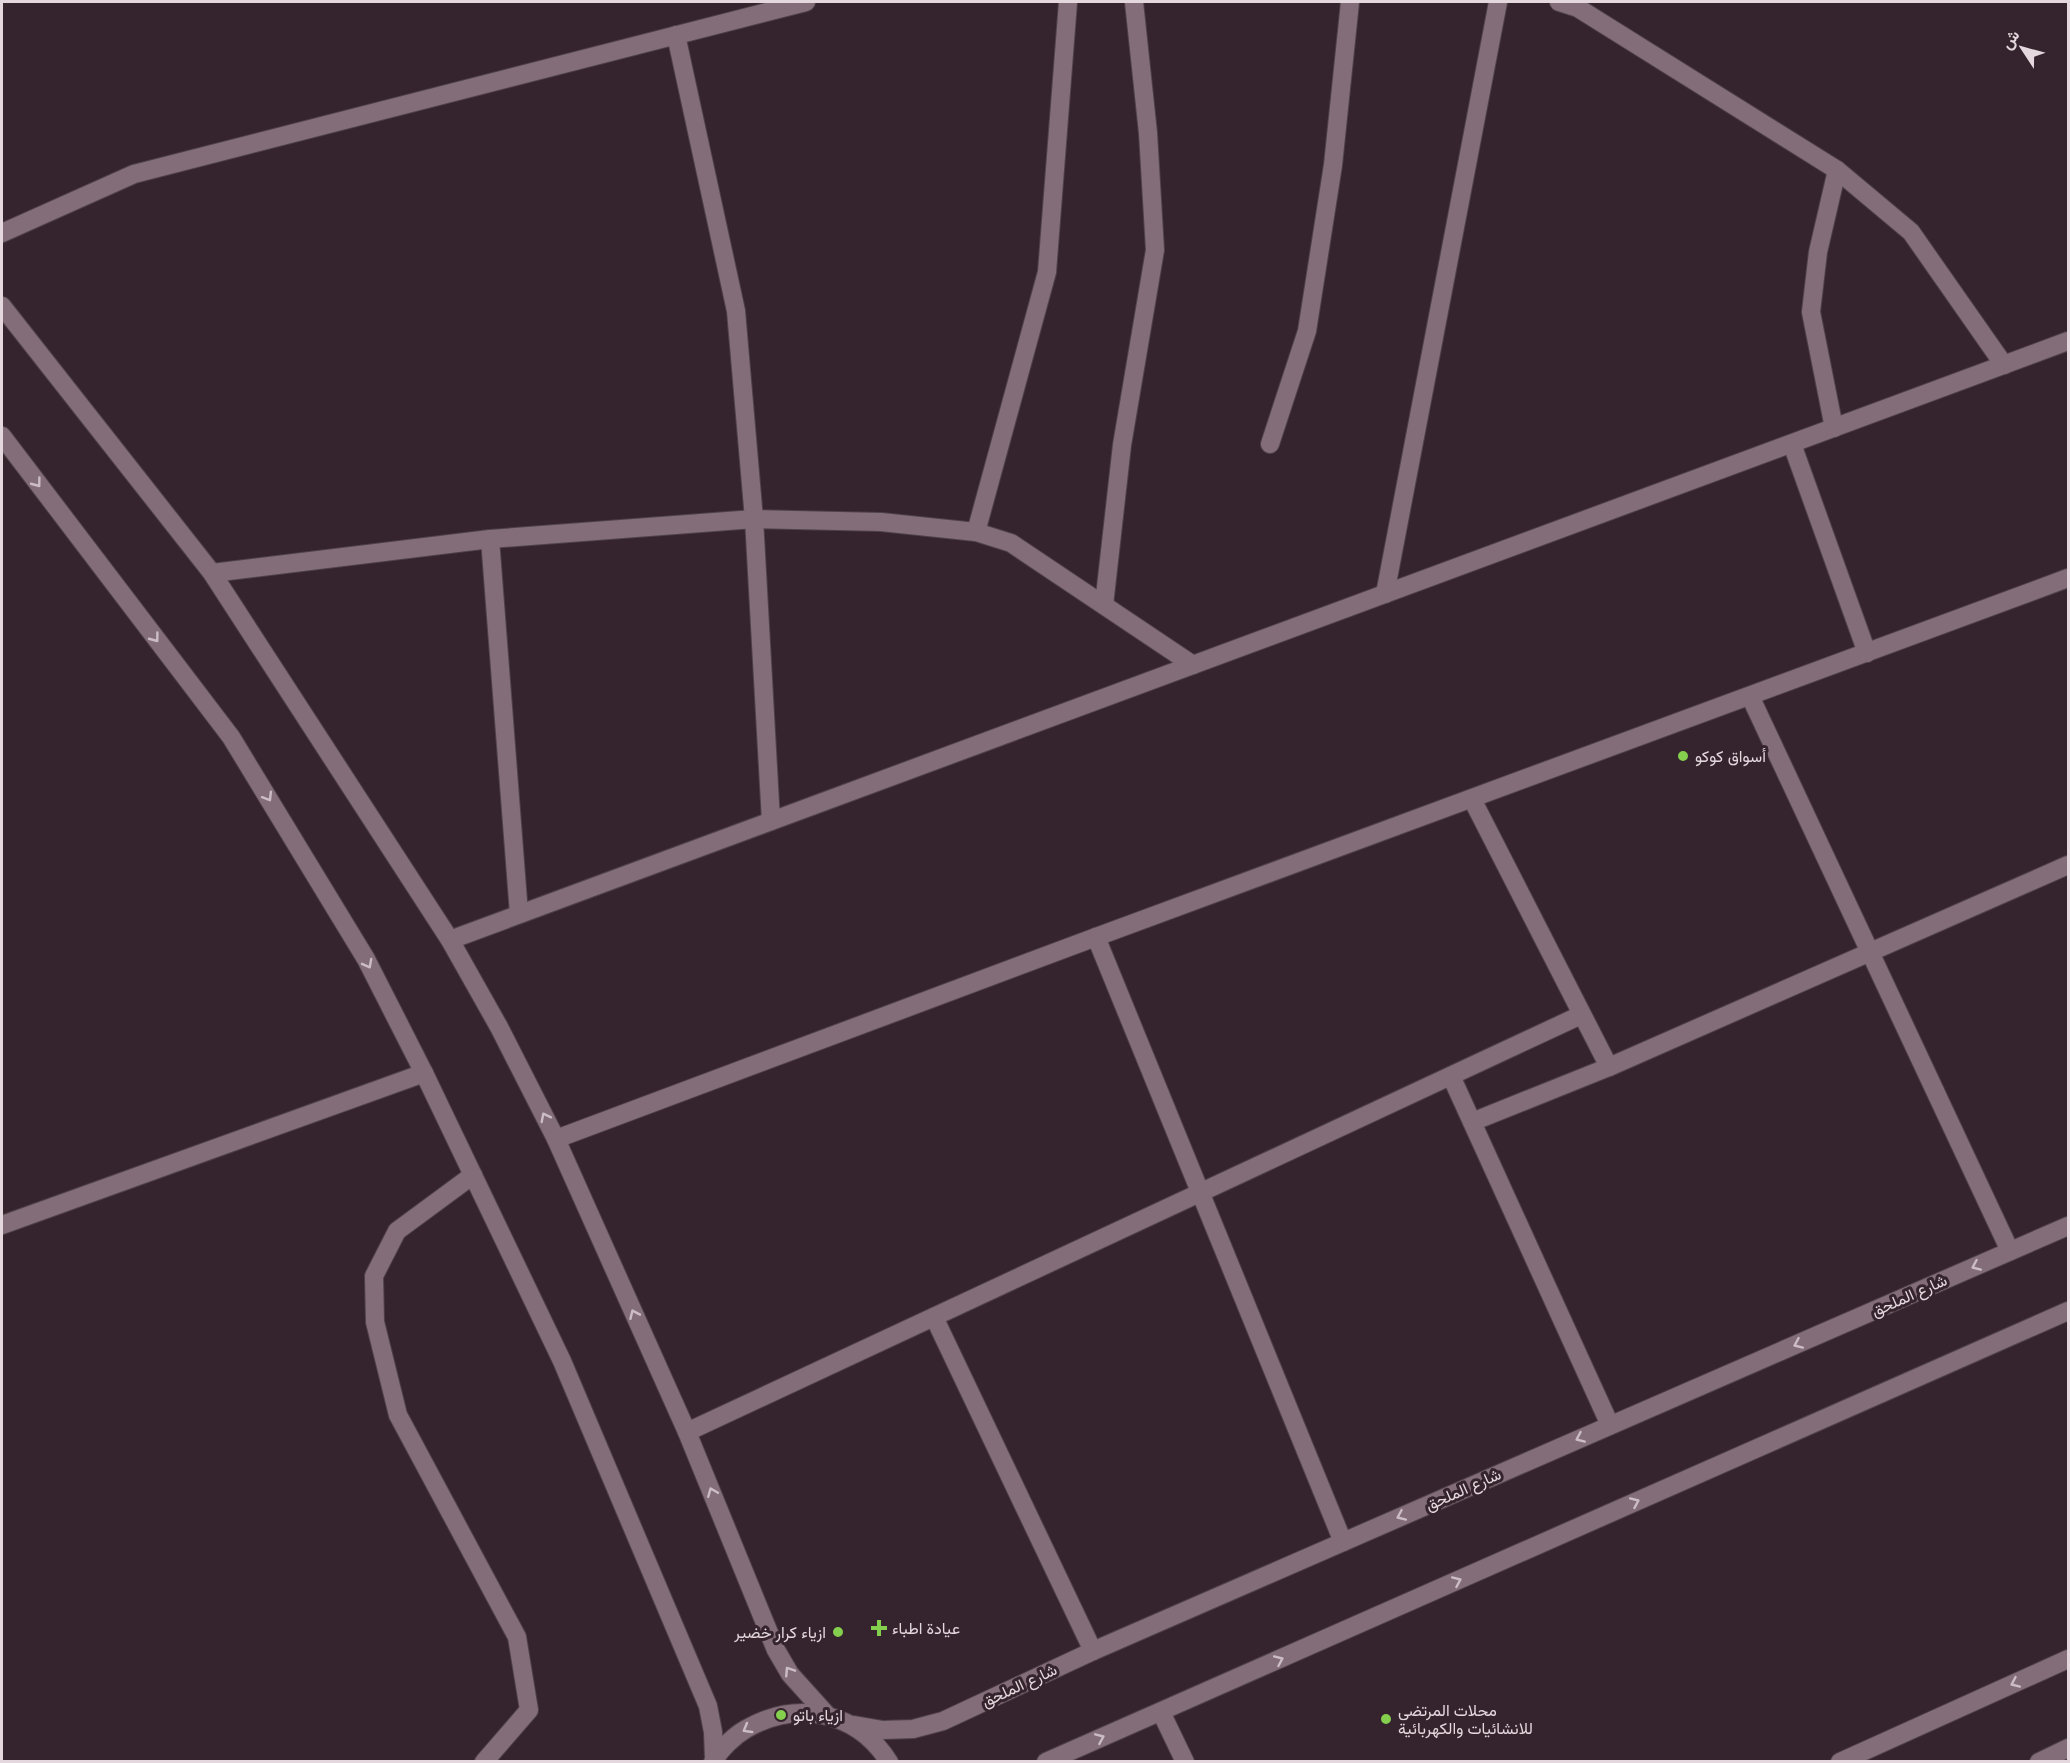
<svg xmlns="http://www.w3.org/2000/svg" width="2070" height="1763" viewBox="0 0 2070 1763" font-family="Lora,Vazirmatn,serif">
<rect width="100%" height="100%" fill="#35242d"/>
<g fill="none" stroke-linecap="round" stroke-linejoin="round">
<g stroke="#504249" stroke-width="20">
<g id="minor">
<path d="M 1559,2 L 1578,8 L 1837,170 L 1911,232 L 2004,365"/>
<path d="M 676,35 L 736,311 L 754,519 L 771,821"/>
<path d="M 2,233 L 134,174 L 806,2"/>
<path d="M 2,306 L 212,573 L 450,940 L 499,1027 L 556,1139 L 687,1432 L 776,1650 L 790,1674 L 827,1715"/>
<path d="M 1834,428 L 1811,312 L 1818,252 L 1837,170"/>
<path d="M 2,436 L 231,737 L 366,959 L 424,1073 L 562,1361 L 708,1706 L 713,1732 L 714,1758"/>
<path d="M 1270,444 L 1307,331 L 1333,165 L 1350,2"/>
<path d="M 1792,444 L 1867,653"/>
<path d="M 976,532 L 1047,272 L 1068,2"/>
<path d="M 490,539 L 519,914"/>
<path d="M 212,573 L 490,539 L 754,519 L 881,522 L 976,532 L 1011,543 L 1193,665"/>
<path d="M 1385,594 L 1498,2"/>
<path d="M 1104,605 L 1122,445 L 1155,250 L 1148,133 L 1134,2"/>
<path d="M 1750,696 L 2010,1251"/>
<path d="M 1472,799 L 1609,1067"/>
<path d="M 1096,937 L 1343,1542"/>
<path d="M 450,940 L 2068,341"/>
<path d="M 1451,1076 L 1610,1425"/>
<path d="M 1472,1122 L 1609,1067 L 2068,865"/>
<path d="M 556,1139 L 1096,937 L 2068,578"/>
<path d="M 473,1175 L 397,1231 L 374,1276 L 375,1322 L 398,1415 L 517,1637 L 529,1710 L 484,1762"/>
<path d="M 2,1225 L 424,1073"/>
<path d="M 934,1317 L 1093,1651"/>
<path d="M 687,1432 L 1581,1015"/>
<path d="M 1161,1712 L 1185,1762"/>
<path d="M 854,1725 L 883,1730 L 913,1729 L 943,1721 L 1093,1651 L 2068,1226"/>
<path d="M 713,1762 C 720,1749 734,1736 746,1729 C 797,1700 857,1711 889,1762"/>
<path d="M 1046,1762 L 2068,1311"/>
<path d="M 1840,1762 L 2068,1659"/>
<path d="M 2039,1762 L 2068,1748"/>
</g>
</g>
<use href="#minor" stroke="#836d79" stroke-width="18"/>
</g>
<defs><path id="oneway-chevron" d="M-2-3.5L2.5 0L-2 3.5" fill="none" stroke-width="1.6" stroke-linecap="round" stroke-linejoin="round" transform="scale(1.5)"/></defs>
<g stroke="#ccbdc5">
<use href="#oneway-chevron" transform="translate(37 483) rotate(53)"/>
<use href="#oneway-chevron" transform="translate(155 638) rotate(53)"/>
<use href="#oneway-chevron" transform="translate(268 797) rotate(58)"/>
<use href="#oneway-chevron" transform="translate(368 964) rotate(62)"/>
<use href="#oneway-chevron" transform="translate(545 1117) rotate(-117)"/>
<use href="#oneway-chevron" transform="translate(1976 1266) rotate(156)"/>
<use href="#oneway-chevron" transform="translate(634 1314) rotate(-114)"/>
<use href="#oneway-chevron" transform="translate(1798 1344) rotate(156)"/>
<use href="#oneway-chevron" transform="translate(1580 1438) rotate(156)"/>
<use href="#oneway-chevron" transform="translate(712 1492) rotate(-112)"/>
<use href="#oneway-chevron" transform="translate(1635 1502) rotate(-24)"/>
<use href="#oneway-chevron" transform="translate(1401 1516) rotate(156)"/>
<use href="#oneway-chevron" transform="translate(1457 1581) rotate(-24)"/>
<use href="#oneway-chevron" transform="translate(1279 1660) rotate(-24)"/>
<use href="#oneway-chevron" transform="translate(789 1671) rotate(-123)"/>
<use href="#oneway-chevron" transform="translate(2015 1683) rotate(156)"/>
<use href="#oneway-chevron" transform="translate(747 1729) rotate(150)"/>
<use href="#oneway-chevron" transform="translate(1100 1738) rotate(-23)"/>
</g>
<g fill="#84cf4d" stroke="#35242d" stroke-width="2">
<circle cx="1683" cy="756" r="6"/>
<path d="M876 1619h6v6h6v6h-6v6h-6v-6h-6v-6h6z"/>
<circle cx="838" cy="1632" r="6"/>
<circle cx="781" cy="1715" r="6"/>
<circle cx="1386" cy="1719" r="6"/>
</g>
<g text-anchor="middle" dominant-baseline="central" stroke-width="6" stroke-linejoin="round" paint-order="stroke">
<g font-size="16" fill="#e4d8de" stroke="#35242d" text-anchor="start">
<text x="1695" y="756">أسواق كوكو</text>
<text x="892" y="1628">عيادة اطباء</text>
<text x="826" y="1632" text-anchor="end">ازياء كرار خضير</text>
<text x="1398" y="1710">محلات المرتضى<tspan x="1398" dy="18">للانشائيات والكهربائية</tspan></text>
<text x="793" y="1715">ازياء باتو</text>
</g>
<g font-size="16" fill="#e4d8de" stroke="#35242d">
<text transform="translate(1909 1295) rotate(-24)">شارع الملحق</text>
<text transform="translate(1463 1489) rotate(-24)">شارع الملحق</text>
<text transform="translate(1019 1685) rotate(-25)">شارع الملحق</text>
</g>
</g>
<rect width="2070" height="1763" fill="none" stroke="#e4d8de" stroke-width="6"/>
<g transform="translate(2022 48) rotate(306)" stroke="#35242d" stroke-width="4.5" paint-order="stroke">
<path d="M0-4.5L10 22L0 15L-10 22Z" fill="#e4d8de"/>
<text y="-9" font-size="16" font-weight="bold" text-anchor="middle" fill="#e4d8de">ش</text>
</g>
</svg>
